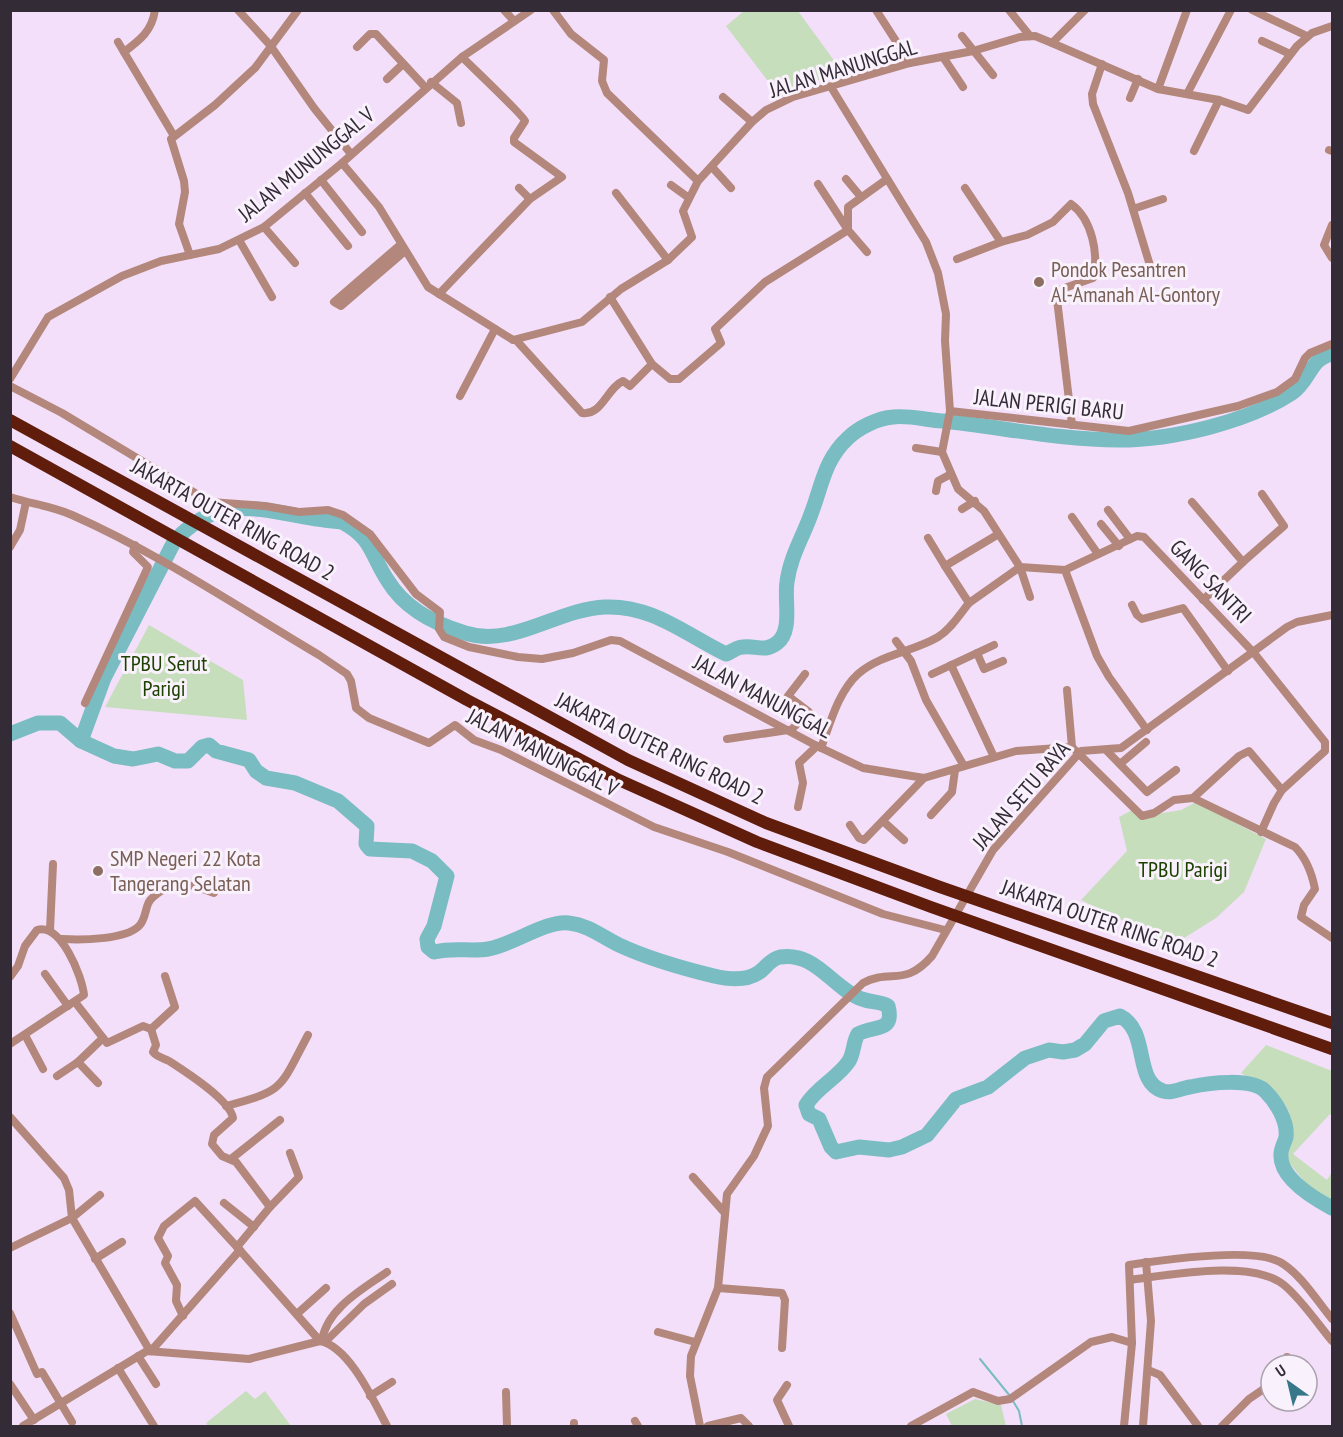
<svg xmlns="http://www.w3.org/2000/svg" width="1343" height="1437" viewBox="0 0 1343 1437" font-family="'PT Sans Narrow',sans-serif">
<rect width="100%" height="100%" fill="#f3dffa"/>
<g fill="#c7debd">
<path d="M 744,11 L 798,11 L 841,70 L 780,97 L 726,26 Z"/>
<path d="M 149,625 L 243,680 L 247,720 L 105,707 Z"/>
<path d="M 1196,802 L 1266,839 L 1244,892 L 1216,918 L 1173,945 L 1081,900 L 1127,851 L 1119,817 L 1134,809 L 1144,816 L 1181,810 Z"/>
<path d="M 1266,1045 L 1332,1071 L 1332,1116 L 1330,1114 L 1293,1154 L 1327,1180 L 1332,1172 L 1332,1200 L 1312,1191 L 1287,1160 C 1300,1106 1285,1098 1241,1073 Z"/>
<path d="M 246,1391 L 255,1399 L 265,1391 L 291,1426 L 208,1426 L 206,1423 Z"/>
<path d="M 975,1399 L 1001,1405 L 1006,1426 L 952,1426 L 946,1414 Z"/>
</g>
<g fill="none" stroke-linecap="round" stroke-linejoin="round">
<g stroke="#79bcc2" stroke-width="2">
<path d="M 980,1359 L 1010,1396"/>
<path d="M 1013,1401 L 1019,1411 L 1022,1426"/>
</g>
<g stroke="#79bcc2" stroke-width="15">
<path d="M 10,734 L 38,723 L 60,723 L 81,741 L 104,678 L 174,542 C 224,484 277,518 342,522 C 373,538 371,556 388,581 C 405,609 435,624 465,633 C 513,648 557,609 605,607 C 653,605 686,635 726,654 C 731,652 737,647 743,647 C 756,645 764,653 777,643 C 793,631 784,600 787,582 C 790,557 803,537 811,514 C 822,486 824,460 848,438 C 858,428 878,418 893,417 C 908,415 927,420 942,421 C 1001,427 1059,440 1119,440 C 1172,440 1248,422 1292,393 C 1310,381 1310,358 1332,354"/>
<path d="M 81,741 L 114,756 L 133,759 L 158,754 L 175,761 L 188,761 L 202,747 L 209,745 L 216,751 L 249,760 L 256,771 L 266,778 L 295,783 L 338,801 L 367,826 L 366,844 L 370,849 L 412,851 L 432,861 L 447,876 L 434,926 L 427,939 L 428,947 L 434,952 C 455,947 470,952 488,949 C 513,945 546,920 569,923 C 589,925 602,937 619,945 C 649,959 681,968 714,976 C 727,979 746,981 758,973 C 765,969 770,959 780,957 C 816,951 833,989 862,999 C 872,1003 879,1001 888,1006 C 895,1033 874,1025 858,1034 C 853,1042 854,1053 849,1061 C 838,1078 817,1087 806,1105 L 809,1114 L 819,1119 L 831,1147 L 836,1152 L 859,1147 L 889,1150 L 902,1147 L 927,1135 L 956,1099 L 988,1087 L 1025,1058 L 1049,1050 L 1063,1052 L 1075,1050 L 1085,1044 L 1104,1021 L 1120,1016 C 1150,1031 1133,1082 1163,1091 C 1172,1094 1181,1088 1190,1087 C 1208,1083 1252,1077 1266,1092 C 1276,1102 1288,1121 1286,1137 C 1285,1142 1281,1148 1281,1154 C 1279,1178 1315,1199 1332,1208"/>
</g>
<g stroke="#b3877b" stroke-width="8">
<path d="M 238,10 L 270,45 L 314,108 L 351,154"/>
<path d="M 504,10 L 514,21"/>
<path d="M 553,10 L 571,34 L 604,60 L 602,81 L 607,93 L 698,181"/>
<path d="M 876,10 L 910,63"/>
<path d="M 1009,10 L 1030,36"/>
<path d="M 1252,10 L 1307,36"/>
<path d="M 962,36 L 993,75"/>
<path d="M 1262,41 L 1290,54"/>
<path d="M 118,42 L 174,136"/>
<path d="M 1052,43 L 1085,10"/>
<path d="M 357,47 L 370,34 L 376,34 L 425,87"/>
<path d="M 124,52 C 140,40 152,31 155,10"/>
<path d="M 943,57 L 963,87"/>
<path d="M 1102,64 L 1092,94 L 1093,104 L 1128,193 L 1152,272"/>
<path d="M 387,79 L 403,64"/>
<path d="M 431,82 L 457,103 L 461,123"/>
<path d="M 831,87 L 926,242 L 938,273 L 946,314 L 945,341 L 950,411 L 942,452 L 958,489 L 984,511 L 1020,567 L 1065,570 L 1097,656 L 1109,677 L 1147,730"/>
<path d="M 1158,89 L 1187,10"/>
<path d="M 1187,94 L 1231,10"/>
<path d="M 723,97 L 752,122"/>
<path d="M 1130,98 L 1138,79"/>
<path d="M 1329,150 L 1332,151"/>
<path d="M 1194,151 L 1219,100"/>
<path d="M 342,163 L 379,207 L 428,287 L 513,340 L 582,322 L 621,289 L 668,260 L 692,237 L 683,211 L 698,181 L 752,122 L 766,110 L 793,97 L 910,63 L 973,51 L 1020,37 L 1035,36 L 1052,43 L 1158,89 L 1219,100 L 1248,110 L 1297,46 L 1312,33 L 1332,26"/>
<path d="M 712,167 L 731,188"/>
<path d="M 846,179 L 861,197"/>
<path d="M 321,180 L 362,232"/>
<path d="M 818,184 L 848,230 L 867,252"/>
<path d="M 671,185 L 689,198"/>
<path d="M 519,188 L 530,199"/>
<path d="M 965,188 L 1001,242 L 1027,235 L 1053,222 L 1071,204 C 1092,219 1099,254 1093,278 L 1056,291 L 1072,425"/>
<path d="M 305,193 L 348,246"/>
<path d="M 616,193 L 668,260"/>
<path d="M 1133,209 L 1163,199"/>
<path d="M 1332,225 L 1324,245 L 1332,258"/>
<path d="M 264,227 L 295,263"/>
<path d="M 239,240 L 272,297"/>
<path d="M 400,245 L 334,302 L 341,306 L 404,252"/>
<path d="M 190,255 L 179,224 L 185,192 L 184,181 L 171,139 L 215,105 L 255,68 L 298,10"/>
<path d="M 957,259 L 1001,242"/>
<path d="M 439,294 L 530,199 L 562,177 L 514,142 L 514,138 L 525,121 C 523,115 470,65 462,57"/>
<path d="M 610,297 L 652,364 L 670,379 L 679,379 L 721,343 L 715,329 L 765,282 L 848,230 L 848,207 L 887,179"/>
<path d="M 516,340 L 582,413 C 602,416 607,388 623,381 L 630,386 L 652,364"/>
<path d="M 10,379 L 48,317 L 122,276 L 161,261 L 219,249 L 264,227 L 342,163 L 462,57 L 531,10"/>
<path d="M 10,386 L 62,413 L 210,502 L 265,506 L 299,512 L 328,510 L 343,515 L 370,534 L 416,594 L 440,612 L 439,629 L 444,637 L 469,647 L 518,657 L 542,659 L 573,653 L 611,640 L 620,641 L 817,746 L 863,768 L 924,778 L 1016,751 L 1072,747 L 1142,816 L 1154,813 L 1174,800 L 1193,798 L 1239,756 L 1249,751 L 1282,790"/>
<path d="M 460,396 L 495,329"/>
<path d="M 950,411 L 1129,431 L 1238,406 L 1277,392 L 1295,379 L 1305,358 L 1310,353 L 1332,344"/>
<path d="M 916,448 L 942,452"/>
<path d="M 936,491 L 938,481 L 951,474"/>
<path d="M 10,497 C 31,504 52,506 72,515 C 158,553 238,607 319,655 L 347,674 L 351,681 L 356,708 L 369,718 L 429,743 L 455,725 L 474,740 L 501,750 L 654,827 L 728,852 L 883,914 L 945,930"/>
<path d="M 1192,502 L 1243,562 L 1203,600"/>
<path d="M 962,509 L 975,501"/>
<path d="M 1108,510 L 1130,539"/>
<path d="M 1072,517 L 1098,554"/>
<path d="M 1101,524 L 1119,546"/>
<path d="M 928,538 L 945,566"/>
<path d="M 10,547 L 20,530 L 26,502"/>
<path d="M 1243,562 L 1284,526 L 1262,494"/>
<path d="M 1065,570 L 1137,536 L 1144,537 L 1254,653 L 1325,742 L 1325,751 L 1282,790 L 1274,803 L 1261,832"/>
<path d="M 969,603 L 1020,567 L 1030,597"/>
<path d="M 1132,605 L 1137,615 L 1142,619 L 1183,608 L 1228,671"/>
<path d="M 896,641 L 911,661 L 926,700 L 964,766"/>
<path d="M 977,653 L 984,669 L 1003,661"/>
<path d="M 951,665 L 994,757"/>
<path d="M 932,674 L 994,645"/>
<path d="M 1067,690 L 1072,747"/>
<path d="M 85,703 L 148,567 L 133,552 L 135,545"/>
<path d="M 790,731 L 809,712 L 788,696 L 805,674"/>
<path d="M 727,739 L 788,730"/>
<path d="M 821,748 C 830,724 838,692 858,674 C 881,654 913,652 938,637 C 951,629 960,614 969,603 L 945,566 L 997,535"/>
<path d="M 1106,750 L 1147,792 L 1176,770"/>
<path d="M 1120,764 L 1146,742"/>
<path d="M 1193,798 L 1295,847 C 1306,858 1312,874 1315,889 L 1304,905 L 1301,917 L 1332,938"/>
<path d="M 798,807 L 803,783 L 799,763 L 817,746"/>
<path d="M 931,815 L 952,792 L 955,770"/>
<path d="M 884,822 L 904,840"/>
<path d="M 850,825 L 859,838 L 864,840 L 924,778"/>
<path d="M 50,930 L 53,864"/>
<path d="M 62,939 C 81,940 125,940 139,926 C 145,920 145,911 148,904 C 150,898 156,895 161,891 C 180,879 194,886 214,893"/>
<path d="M 45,974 L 68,1006"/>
<path d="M 10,977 L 18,966 L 25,946 L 37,930 C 61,923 82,976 84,995 L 10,1044"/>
<path d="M 75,1002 L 107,1043 L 143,1026 L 151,1029 L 156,1045 L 153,1052 C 157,1057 163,1058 169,1061 C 186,1072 230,1100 233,1118 L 214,1135 L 212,1144 L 222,1156 L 236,1162 L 270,1207 L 237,1247 L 320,1341"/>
<path d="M 151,1029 L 175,1007 L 165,976"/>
<path d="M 25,1035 L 43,1069"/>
<path d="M 78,1062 L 98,1083"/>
<path d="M 57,1076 L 78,1062 L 103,1038"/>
<path d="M 226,1106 C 286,1090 279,1089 308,1035"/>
<path d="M 10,1117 L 64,1178 L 69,1190 L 72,1218 L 150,1351"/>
<path d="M 231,1159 L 280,1120"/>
<path d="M 693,1177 L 724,1212"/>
<path d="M 224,1203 L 254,1227"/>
<path d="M 270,1207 L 299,1177 L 290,1153"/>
<path d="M 10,1248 L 72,1218 L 100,1195"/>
<path d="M 95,1259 L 122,1242"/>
<path d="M 1130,1280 C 1169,1275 1252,1259 1284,1285 C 1302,1300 1317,1323 1332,1341"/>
<path d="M 718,1288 L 782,1293 L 785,1300 L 782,1348"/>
<path d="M 10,1313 L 37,1374 L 42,1372 L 72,1422"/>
<path d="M 298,1313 L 326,1288"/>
<path d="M 183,1316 L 176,1301 L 177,1285 L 165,1263 L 168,1256 L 158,1238 L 164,1226 L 195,1201 L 237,1247"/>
<path d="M 658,1332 L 695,1342"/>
<path d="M 322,1341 C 326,1309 363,1289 387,1272"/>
<path d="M 325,1342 L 364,1304 L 392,1284"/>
<path d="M 151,1351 L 240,1250"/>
<path d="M 138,1356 L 156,1384"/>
<path d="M 1287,1357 L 1287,1365"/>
<path d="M 118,1368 L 154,1426"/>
<path d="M 1148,1370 L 1160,1375 L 1198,1426"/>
<path d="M 10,1384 L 34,1420"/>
<path d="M 787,1385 L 777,1400 L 789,1426"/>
<path d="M 506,1392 L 507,1426"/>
<path d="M 370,1396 L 392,1382"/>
<path d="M 635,1421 L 638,1426"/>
<path d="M 23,1426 L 147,1351 L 249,1359 L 320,1341 C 350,1347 374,1402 387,1426"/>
<path d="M 574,1426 L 574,1423"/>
<path d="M 700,1426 L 690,1376 L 691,1356 L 718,1288 L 727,1194 L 754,1156 L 768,1126 L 764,1088 L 767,1077 L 863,983 C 891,968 904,988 932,956 L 993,850 L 1081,751 L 1121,748 L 1287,627 L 1297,622 L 1332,615"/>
<path d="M 708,1426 L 741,1418 L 749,1426"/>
<path d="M 911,1426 L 973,1392 L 998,1401 L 1010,1399 L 1091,1342 L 1112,1337 L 1132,1343"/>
<path d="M 1124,1426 L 1132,1343 L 1129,1265 C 1162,1260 1252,1247 1280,1262 C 1301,1274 1317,1301 1332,1319"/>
<path d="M 1143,1426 L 1151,1321 L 1146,1262"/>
<path d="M 1222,1426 L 1249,1399 L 1271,1384"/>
</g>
<g stroke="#611d0c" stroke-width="12">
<path d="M 10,420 L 628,760 L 766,823 L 940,887 L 1332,1023"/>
<path d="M 10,446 L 467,700 L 619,780 L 757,842 L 931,907 L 1332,1049"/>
</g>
</g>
<g fill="#8d6e63" stroke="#f9f1fc" stroke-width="2">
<circle cx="1039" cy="282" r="6"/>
<circle cx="98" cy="871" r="6"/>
</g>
<g text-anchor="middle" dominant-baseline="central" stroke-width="6" stroke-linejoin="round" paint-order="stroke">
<g font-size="22" fill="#332b35" stroke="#f9f1fc">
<text transform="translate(843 68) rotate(-17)">JALAN MANUNGGAL</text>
<text transform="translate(306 164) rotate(-39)">JALAN MUNUNGGAL V</text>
<text transform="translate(1049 404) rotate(6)">JALAN PERIGI BARU</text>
<text transform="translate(233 519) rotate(29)">JAKARTA OUTER RING ROAD 2</text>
<text transform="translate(1211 581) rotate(46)">GANG SANTRI</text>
<text transform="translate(763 696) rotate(28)">JALAN MANUNGGAL</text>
<text transform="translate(660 748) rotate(26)">JAKARTA OUTER RING ROAD 2</text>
<text transform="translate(543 752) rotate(27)">JALAN MANUNGGAL V</text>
<text transform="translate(1021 795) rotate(-49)">JALAN SETU RAYA</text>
<text transform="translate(1110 923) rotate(19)">JAKARTA OUTER RING ROAD 2</text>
</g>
<g font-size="22" fill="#785e54" stroke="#f9f1fc" text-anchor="start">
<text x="1051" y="269">Pondok Pesantren<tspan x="1051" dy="25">Al-Amanah Al-Gontory</tspan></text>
<text x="110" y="858">SMP Negeri 22 Kota<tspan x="110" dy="25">Tangerang Selatan</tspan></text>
</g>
<g font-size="22" fill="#1d4101" stroke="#f9f1fc">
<text x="164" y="663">TPBU Serut<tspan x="164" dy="25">Parigi</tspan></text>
<text x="1183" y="869">TPBU Parigi</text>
</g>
</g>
<rect width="1343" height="1437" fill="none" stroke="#332b35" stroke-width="24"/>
<g transform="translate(1289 1383) rotate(326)"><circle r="28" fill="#f9f1fc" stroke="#aaa2ac" stroke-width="1.5"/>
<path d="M0-4.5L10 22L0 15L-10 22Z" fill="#36788a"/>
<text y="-9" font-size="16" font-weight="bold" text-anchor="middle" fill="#332b35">U</text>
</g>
</svg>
